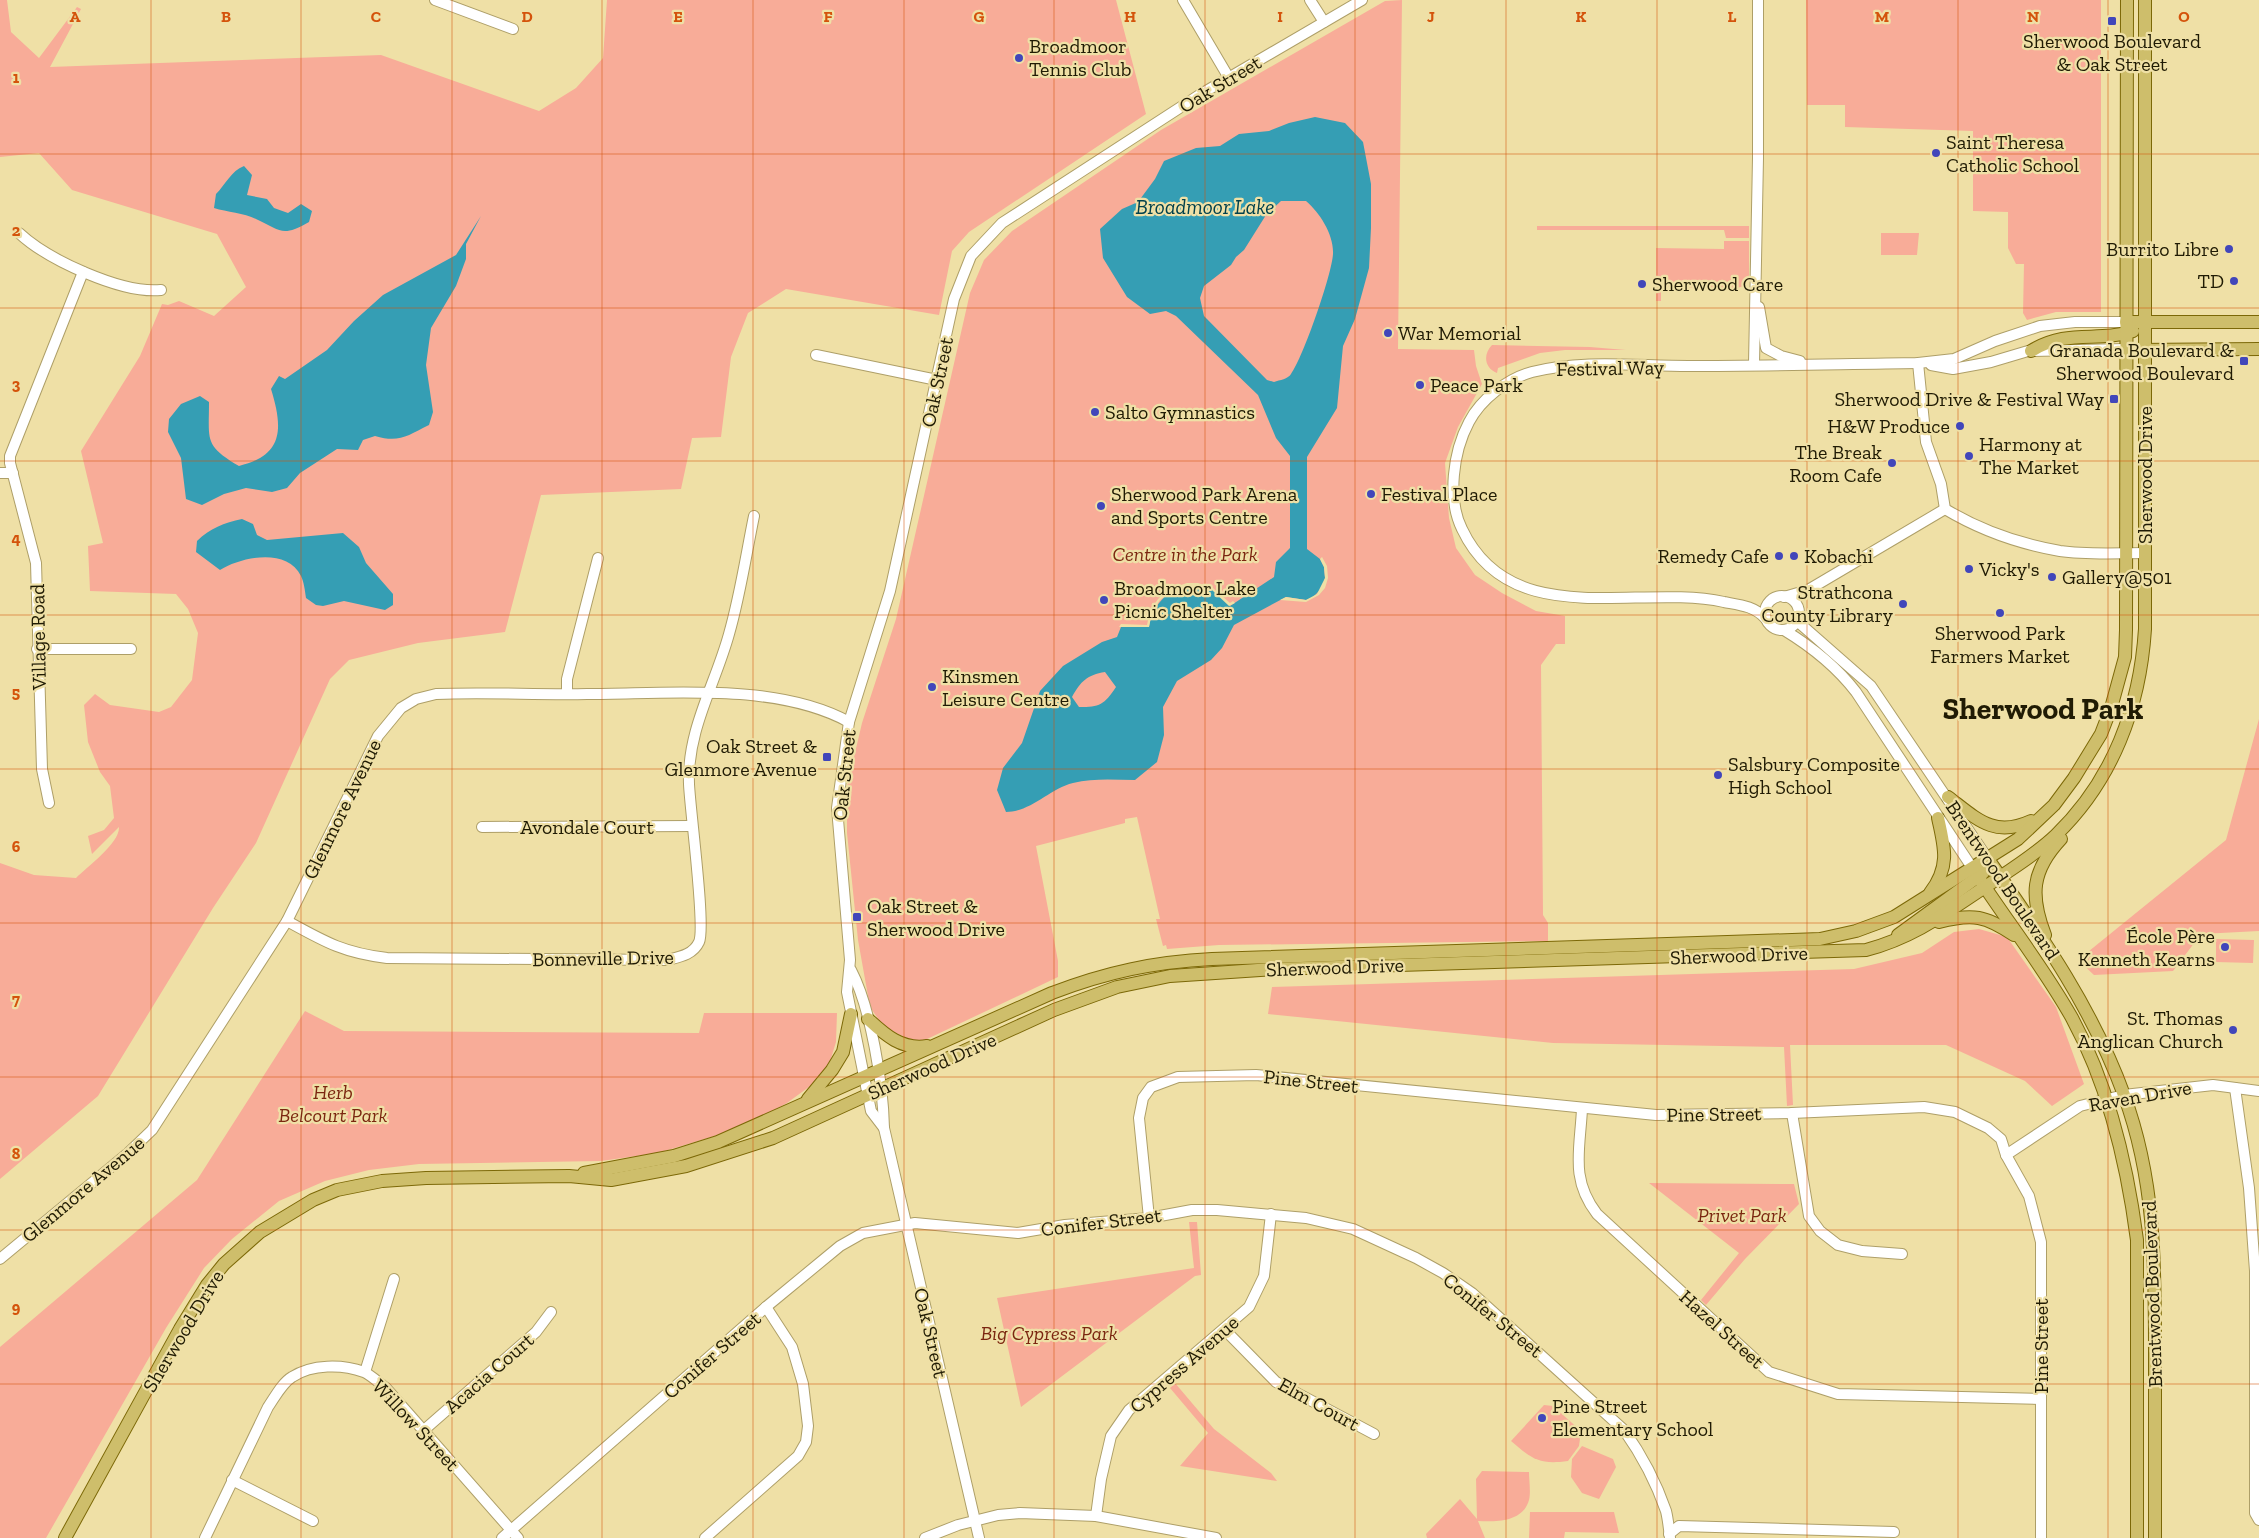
<svg xmlns="http://www.w3.org/2000/svg" width="2259" height="1538" viewBox="0 0 2259 1538" font-family="'Zilla Slab',serif">
<rect width="100%" height="100%" fill="#efe0a6"/>
<g fill="#f8ac98">
<path d="M 0,0 L 7,0 L 11,32 L 39,58 L 77,7 L 81,9 L 50,67 L 381,55 L 539,111 L 576,88 L 603,58 L 607,0 L 1116,0 L 1146,114 L 969,232 L 952,251 L 939,315 L 786,289 L 748,313 L 731,357 L 721,437 L 692,438 L 681,489 L 541,495 L 505,632 L 418,643 L 349,660 L 330,679 L 256,843 L 213,908 L 98,1096 L 0,1179 L 0,863 L 34,875 L 76,878 C 87,867 120,843 119,827 L 92,854 L 88,836 L 104,830 L 114,818 L 110,786 L 100,772 L 88,742 L 84,705 L 95,694 L 110,705 L 159,712 L 171,707 L 192,680 L 198,633 L 188,609 L 176,594 L 90,591 L 88,546 L 103,543 L 81,451 L 140,356 L 162,304 L 168,305 L 179,301 L 214,316 L 246,287 L 217,234 L 72,190 L 39,153 L 0,157 Z"/>
<path d="M 1402,0 L 1398,349 L 1474,350 L 1476,366 L 1482,384 L 1458,427 L 1445,463 L 1449,518 L 1456,548 L 1475,575 L 1502,593 L 1536,611 L 1565,616 L 1565,644 L 1556,644 L 1541,665 L 1543,915 L 1548,923 L 1548,941 L 1219,945 L 1167,949 L 1166,945 L 1163,946 L 1156,919 L 1160,919 L 1137,817 L 1125,819 L 1125,823 L 1036,846 L 1058,961 L 1058,977 L 925,1040 L 912,1041 L 883,1026 L 870,1007 L 858,940 L 847,833 L 847,787 L 862,723 L 896,619 L 970,293 L 984,260 L 1012,231 L 1161,130 L 1385,1 Z"/>
<path d="M 1806,0 L 2101,0 L 2101,312 L 2056,312 L 2027,320 L 2023,313 L 2024,264 L 2016,264 L 2008,248 L 2008,212 L 1973,211 L 1973,131 L 1845,127 L 1845,105 L 1807,105 Z"/>
<path d="M 1537,226 L 1749,226 L 1749,238 L 1726,238 L 1724,230 L 1537,230 Z"/>
<path d="M 1881,233 L 1919,233 L 1917,255 L 1881,255 Z"/>
<path d="M 1724,241 L 1749,241 L 1749,276 L 1744,286 L 1737,288 L 1665,287 L 1661,290 L 1661,301 L 1656,301 L 1656,248 L 1724,249 Z"/>
<path d="M 1492,345 L 1590,347 L 1626,350 L 1565,350 L 1540,353 L 1498,368 L 1497,373 C 1484,368 1483,354 1492,345 Z"/>
<path d="M 2259,719 L 2259,931 L 2201,934 L 2173,971 L 2094,975 L 2078,960 L 2226,840 Z"/>
<path d="M 1979,929 L 2007,937 L 2056,1007 L 2084,1084 L 2052,1106 L 2025,1081 L 1946,1045 L 1790,1045 L 1793,1105 L 1787,1106 L 1784,1047 L 1553,1043 L 1268,1014 L 1272,987 L 1854,969 L 1922,953 L 1954,932 Z"/>
<path d="M 2216,939 L 2254,940 L 2253,963 L 2216,962 Z"/>
<path d="M 305,1011 L 344,1031 L 699,1033 L 704,1013 L 837,1013 L 836,1042 L 828,1068 L 817,1081 L 787,1103 L 762,1117 L 718,1135 L 658,1153 L 601,1161 L 419,1164 L 369,1170 L 325,1181 L 279,1201 L 232,1239 L 204,1268 L 166,1328 L 46,1538 L 0,1538 L 0,1347 L 197,1180 Z"/>
<path d="M 1649,1183 L 1794,1184 L 1799,1204 L 1745,1259 L 1706,1305 L 1701,1300 L 1739,1253 Z"/>
<path d="M 1189,1222 L 1197,1222 L 1201,1275 L 1195,1276 L 1021,1407 L 997,1298 L 1194,1268 Z"/>
<path d="M 1175,1383 L 1214,1429 L 1271,1473 L 1277,1481 L 1180,1466 L 1208,1433 L 1170,1388 Z"/>
<path d="M 1544,1405 L 1553,1406 L 1581,1431 L 1579,1446 L 1568,1461 C 1539,1465 1532,1459 1511,1441 Z"/>
<path d="M 1582,1446 L 1613,1459 L 1616,1467 L 1599,1499 L 1582,1493 L 1571,1477 L 1572,1459 Z"/>
<path d="M 1482,1471 L 1529,1472 C 1529,1480 1531,1492 1529,1500 C 1523,1522 1496,1522 1478,1521 L 1485,1538 L 1427,1538 L 1426,1534 L 1460,1499 L 1477,1519 L 1476,1479 Z"/>
<path d="M 1530,1512 L 1614,1512 L 1619,1533 L 1565,1532 L 1564,1538 L 1529,1538 Z"/>
</g>
<g fill="#359eb4" fill-rule="evenodd">
<path d="M 1315,117 L 1345,123 L 1363,142 L 1371,184 L 1371,228 L 1369,268 L 1355,319 L 1343,346 L 1337,408 L 1307,457 L 1307,549 L 1320,559 L 1324,567 L 1325,578 L 1323,587 L 1313,597 L 1306,600 L 1286,597 L 1234,625 L 1222,648 L 1211,660 L 1177,681 L 1163,707 L 1164,735 L 1157,762 L 1135,780 C 1115,780 1093,778 1073,783 C 1049,789 1031,812 1006,812 L 997,790 L 1003,768 L 1022,743 L 1040,691 L 1063,666 L 1102,642 L 1117,637 L 1121,627 L 1149,627 C 1154,597 1182,575 1213,590 C 1220,594 1224,601 1230,606 L 1274,577 L 1276,562 L 1290,548 L 1290,456 L 1276,438 L 1258,395 L 1176,316 L 1166,311 L 1150,314 L 1127,297 L 1103,258 L 1100,229 L 1122,209 L 1138,202 L 1155,179 L 1164,161 L 1196,148 L 1220,146 L 1239,134 L 1269,131 L 1289,123 ZM 1281,201 L 1306,201 C 1320,213 1334,235 1333,254 C 1332,274 1303,358 1291,374 C 1288,379 1280,380 1274,382 L 1267,380 L 1204,316 L 1200,298 L 1204,286 L 1231,265 L 1236,257 L 1244,250 L 1266,215 ZM 1105,672 L 1116,687 C 1104,705 1100,707 1079,707 L 1072,697 C 1081,681 1087,675 1105,672 Z"/>
<path d="M 244,166 L 252,175 L 247,195 L 267,199 L 274,208 L 288,213 L 301,204 L 312,211 L 309,222 C 281,238 281,230 256,219 C 244,213 227,212 214,208 L 216,194 C 226,184 231,171 244,166 Z"/>
<path d="M 481,216 L 466,244 L 466,259 L 456,286 L 431,328 L 426,365 L 433,412 L 429,425 C 407,436 399,443 375,436 L 363,440 L 358,450 L 337,449 L 300,473 L 287,488 L 272,492 L 246,488 L 224,494 L 202,505 L 186,499 L 181,458 L 168,432 L 169,419 L 181,404 L 200,396 L 209,402 C 209,441 204,445 239,466 C 284,455 283,428 271,389 L 279,376 L 285,379 L 327,350 L 354,321 L 383,295 L 456,255 Z"/>
<path d="M 242,519 L 253,524 L 257,535 L 267,540 L 343,533 L 359,547 L 366,563 L 393,594 L 393,605 L 385,610 L 344,601 L 323,606 L 316,605 L 306,598 C 305,591 304,582 301,576 C 287,547 241,557 220,570 L 196,552 L 197,541 C 210,528 224,523 242,519 Z"/>
</g>
<g fill="#efe0a6">
<path d="M 1322,557 L 1327,566 L 1328,578 L 1325,588 L 1319,595 L 1306,602 L 1280,600 L 1286,597 L 1306,600 L 1317,594 L 1325,578 L 1324,567 L 1320,559 Z"/>
<path d="M 1187,583 L 1198,583 L 1213,588 L 1230,603 L 1233,601 L 1235,603 L 1229,606 L 1212,590 L 1187,586 L 1171,591 L 1160,600 L 1152,612 L 1149,627 L 1119,627 L 1121,624 L 1147,625 L 1150,611 L 1158,599 L 1169,589 Z"/>
</g>
<g fill="none" stroke-linecap="round" stroke-linejoin="round">
<g stroke="#ae9f68" stroke-width="12">
<g id="minor">
<path d="M 435,0 L 513,29"/>
<path d="M 1183,0 L 1229,78"/>
<path d="M 1310,0 L 1324,22"/>
<path d="M 19,233 C 48,260 122,294 161,290"/>
<path d="M 1759,307 L 1766,348 L 1781,356 L 1800,361"/>
<path d="M 816,355 L 937,380"/>
<path d="M 1918,363 L 1926,442 L 1941,484 L 1945,509 C 1980,530 2020,544 2060,551 C 2087,555 2117,553 2145,553"/>
<path d="M 1754,364 L 1758,158 L 1758,0"/>
<path d="M 1931,365 L 1953,369 L 1991,362 L 2028,351 L 2126,349"/>
<path d="M 0,473 L 13,473"/>
<circle cx="1782" cy="613" r="17"/>
<path d="M 1784,597 L 1808,590 L 1945,509"/>
<path d="M 1765,618 C 1754,606 1740,605 1724,602 C 1636,583 1511,633 1462,529 C 1447,499 1453,452 1469,422 C 1481,399 1507,379 1532,372 C 1582,359 1637,366 1688,366 C 1764,366 1841,364 1918,363 L 1954,359 L 1995,341 L 2040,326 L 2075,322 L 2126,322"/>
<path d="M 1797,621 L 1871,686 L 1988,859"/>
<path d="M 1784,630 C 1812,647 1836,666 1856,692 L 1973,869"/>
<path d="M 37,649 L 131,649"/>
<path d="M 567,694 L 567,679 L 598,558"/>
<path d="M 49,803 L 42,769 L 36,563 L 10,463 L 10,456 L 83,272"/>
<path d="M 482,827 L 691,826"/>
<path d="M 287,921 C 325,942 344,953 387,958 L 667,960 C 679,957 693,955 699,942 C 706,927 690,810 689,784 C 687,730 715,685 729,634 C 740,596 746,555 754,516"/>
<path d="M 851,970 C 871,1008 883,1084 884,1128 L 979,1538"/>
<path d="M 2235,1088 L 2249,1188 L 2255,1271 L 2255,1513 L 2259,1520"/>
<path d="M 1582,1109 C 1580,1150 1570,1179 1597,1214 L 1769,1372 L 1838,1394 L 2041,1399"/>
<path d="M 1792,1113 L 1809,1216 L 1820,1231 L 1838,1245 L 1862,1251 L 1902,1254"/>
<path d="M 884,1128 L 871,1111 L 847,992 L 850,960 L 837,808 L 849,722 L 890,591 L 954,299 L 971,256 L 1002,223 L 1201,94 L 1362,0"/>
<path d="M 2006,1155 L 2080,1106 L 2124,1095 L 2213,1085 L 2259,1091"/>
<path d="M 1149,1218 L 1139,1118 L 1143,1098 L 1151,1087 L 1178,1077 L 1256,1075 L 1656,1115 L 1792,1113 L 1924,1107 L 1955,1112 L 1988,1128 L 2001,1139 L 2006,1155 L 2029,1196 L 2041,1242 L 2041,1538"/>
<path d="M 0,1259 L 128,1153 L 152,1130 L 287,921 L 378,736 L 401,708 L 416,699 L 436,694 C 486,692 537,695 587,694 C 669,694 776,682 849,722"/>
<path d="M 1224,1329 L 1276,1382 L 1374,1434"/>
<path d="M 365,1372 L 394,1279"/>
<path d="M 424,1430 L 536,1332 L 551,1312"/>
<path d="M 232,1480 L 313,1521"/>
<path d="M 1096,1516 L 1101,1479 L 1111,1436 L 1129,1410 L 1249,1307 L 1264,1276 L 1271,1214"/>
<path d="M 1669,1534 L 1679,1526 L 1894,1532"/>
<path d="M 205,1538 L 268,1407 C 275,1397 282,1383 292,1377 C 312,1364 342,1364 364,1372 C 371,1375 379,1383 386,1388 L 518,1538"/>
<path d="M 502,1538 L 766,1307 L 840,1246 L 863,1233 L 915,1223 L 1018,1233 L 1065,1225 L 1149,1218 L 1192,1210 L 1217,1210 L 1306,1218 L 1353,1229 L 1416,1258 L 1443,1273 L 1472,1293 L 1624,1430 C 1641,1454 1656,1482 1666,1511 C 1668,1519 1669,1529 1670,1538"/>
<path d="M 705,1538 L 798,1456 L 806,1442 L 808,1426 L 803,1384 L 792,1347 L 766,1307"/>
<path d="M 925,1538 L 958,1525 L 998,1515 L 1020,1513 L 1096,1516 L 1216,1538"/>
</g>
</g>
<g stroke="#7c6807" stroke-width="14">
<g id="major">
<path d="M 2126,322 L 2259,322"/>
<path d="M 2136,350 L 2259,349"/>
<path d="M 2031,351 C 2069,328 2097,343 2133,331"/>
<path d="M 1948,797 C 1977,819 1994,838 2031,821"/>
<path d="M 1988,859 C 2040,934 2093,1009 2124,1095 C 2155,1179 2155,1261 2155,1349 C 2155,1412 2155,1475 2155,1538"/>
<path d="M 1973,869 C 2005,919 2043,966 2072,1018 C 2109,1086 2127,1163 2137,1240 L 2137,1538"/>
<path d="M 1930,893 C 1950,867 1945,848 1938,818"/>
<path d="M 1939,922 C 1973,913 1986,916 2014,935"/>
<path d="M 1898,935 L 1983,873"/>
<path d="M 2045,935 C 2030,896 2031,871 2061,839"/>
<path d="M 868,1019 C 885,1035 902,1050 927,1046"/>
<path d="M 808,1099 L 832,1070 L 843,1052 L 851,1014"/>
<path d="M 584,1173 L 674,1156 L 718,1142 L 1052,993 C 1107,972 1154,962 1212,959 L 1820,939 L 1856,931 L 1894,917 L 2018,839 L 2054,805 L 2074,778 L 2101,734 L 2111,708 L 2125,657 L 2126,630 L 2127,0"/>
<path d="M 65,1538 L 180,1329 L 207,1285 L 224,1264 L 260,1232 L 313,1200 L 337,1190 L 382,1181 L 426,1178 L 569,1176 L 611,1180 L 686,1166 L 773,1138 L 1054,1010 L 1117,987 L 1170,976 L 1274,969 L 1866,950 C 1912,938 1943,915 1982,889 C 2007,872 2034,856 2056,835 C 2113,780 2140,707 2145,629 L 2145,0"/>
</g>
</g>
<use href="#minor" stroke="#fff" stroke-width="10"/>
<use href="#major" stroke="#cebe6b" stroke-width="12"/>
</g>
<path fill="none" stroke="#d4530b" stroke-width="1" stroke-opacity="0.55" d="M 151,0 L 151,1538M 301,0 L 301,1538M 452,0 L 452,1538M 602,0 L 602,1538M 753,0 L 753,1538M 904,0 L 904,1538M 1054,0 L 1054,1538M 1205,0 L 1205,1538M 1355,0 L 1355,1538M 1506,0 L 1506,1538M 1657,0 L 1657,1538M 1807,0 L 1807,1538M 1958,0 L 1958,1538M 2108,0 L 2108,1538M 0,154 L 2259,154M 0,308 L 2259,308M 0,461 L 2259,461M 0,615 L 2259,615M 0,769 L 2259,769M 0,923 L 2259,923M 0,1077 L 2259,1077M 0,1230 L 2259,1230M 0,1384 L 2259,1384"/>
<g fill="#4146ba" stroke="#efe0a6" stroke-width="2">
<rect x="2107" y="16" width="10" height="10" rx="2.5"/>
<circle cx="1019" cy="58" r="5"/>
<circle cx="1936" cy="153" r="5"/>
<circle cx="2229" cy="249" r="5"/>
<circle cx="2234" cy="281" r="5"/>
<circle cx="1642" cy="284" r="5"/>
<circle cx="1388" cy="333" r="5"/>
<rect x="2239" y="356" width="10" height="10" rx="2.5"/>
<circle cx="1420" cy="385" r="5"/>
<rect x="2109" y="394" width="10" height="10" rx="2.5"/>
<circle cx="1095" cy="412" r="5"/>
<circle cx="1960" cy="426" r="5"/>
<circle cx="1969" cy="456" r="5"/>
<circle cx="1892" cy="463" r="5"/>
<circle cx="1371" cy="494" r="5"/>
<circle cx="1101" cy="506" r="5"/>
<circle cx="1779" cy="556" r="5"/>
<circle cx="1794" cy="556" r="5"/>
<circle cx="1969" cy="569" r="5"/>
<circle cx="2052" cy="577" r="5"/>
<circle cx="1104" cy="600" r="5"/>
<circle cx="1903" cy="604" r="5"/>
<circle cx="2000" cy="613" r="5"/>
<circle cx="932" cy="687" r="5"/>
<rect x="822" y="752" width="10" height="10" rx="2.5"/>
<circle cx="1718" cy="775" r="5"/>
<rect x="852" y="912" width="10" height="10" rx="2.5"/>
<circle cx="2225" cy="947" r="5"/>
<circle cx="2233" cy="1030" r="5"/>
<circle cx="1542" cy="1418" r="5"/>
</g>
<g text-anchor="middle" dominant-baseline="central" stroke-width="4.5" stroke-linejoin="round" paint-order="stroke">
<g font-size="20" fill="#201b04" stroke="#efe0a6" text-anchor="start">
<text x="2112" y="41" text-anchor="middle">Sherwood Boulevard<tspan x="2112" dy="23">&amp; Oak Street</tspan></text>
<text x="1029" y="46">Broadmoor<tspan x="1029" dy="23">Tennis Club</tspan></text>
<text x="1946" y="142">Saint Theresa<tspan x="1946" dy="23">Catholic School</tspan></text>
<text x="2219" y="249" text-anchor="end">Burrito Libre</text>
<text x="2224" y="281" text-anchor="end">TD</text>
<text x="1652" y="284">Sherwood Care</text>
<text x="1398" y="333">War Memorial</text>
<text x="2234" y="350" text-anchor="end">Granada Boulevard &amp;<tspan x="2234" dy="23">Sherwood Boulevard</tspan></text>
<text x="1430" y="385">Peace Park</text>
<text x="2104" y="399" text-anchor="end">Sherwood Drive &amp; Festival Way</text>
<text x="1105" y="412">Salto Gymnastics</text>
<text x="1950" y="426" text-anchor="end">H&amp;W Produce</text>
<text x="1979" y="444">Harmony at<tspan x="1979" dy="23">The Market</tspan></text>
<text x="1882" y="452" text-anchor="end">The Break<tspan x="1882" dy="23">Room Cafe</tspan></text>
<text x="1111" y="494">Sherwood Park Arena<tspan x="1111" dy="23">and Sports Centre</tspan></text>
<text x="1381" y="494">Festival Place</text>
<text x="1769" y="556" text-anchor="end">Remedy Cafe</text>
<text x="1804" y="556">Kobachi</text>
<text x="1979" y="569">Vicky's</text>
<text x="2062" y="577">Gallery@501</text>
<text x="1114" y="588">Broadmoor Lake<tspan x="1114" dy="23">Picnic Shelter</tspan></text>
<text x="1893" y="592" text-anchor="end">Strathcona<tspan x="1893" dy="23">County Library</tspan></text>
<text x="2000" y="633" text-anchor="middle">Sherwood Park<tspan x="2000" dy="23">Farmers Market</tspan></text>
<text x="942" y="676">Kinsmen<tspan x="942" dy="23">Leisure Centre</tspan></text>
<text x="817" y="746" text-anchor="end">Oak Street &amp;<tspan x="817" dy="23">Glenmore Avenue</tspan></text>
<text x="1728" y="764">Salsbury Composite<tspan x="1728" dy="23">High School</tspan></text>
<text x="867" y="906">Oak Street &amp;<tspan x="867" dy="23">Sherwood Drive</tspan></text>
<text x="2215" y="936" text-anchor="end">École Père<tspan x="2215" dy="23">Kenneth Kearns</tspan></text>
<text x="2223" y="1018" text-anchor="end">St. Thomas<tspan x="2223" dy="23">Anglican Church</tspan></text>
<text x="1552" y="1406">Pine Street<tspan x="1552" dy="23">Elementary School</tspan></text>
</g>
<g font-size="20" fill="#201b04" stroke="#efe0a6">
<text transform="translate(1220 84) rotate(-31)">Oak Street</text>
<text transform="translate(1610 368) rotate(-1)">Festival Way</text>
<text transform="translate(937 382) rotate(-78)">Oak Street</text>
<text transform="translate(2145 475) rotate(-90)">Sherwood Drive</text>
<text transform="translate(38 637) rotate(-91)">Village Road</text>
<text transform="translate(844 775) rotate(-84)">Oak Street</text>
<text transform="translate(342 809) rotate(-64)">Glenmore Avenue</text>
<text x="587" y="827">Avondale Court</text>
<text transform="translate(2003 880) rotate(56)">Brentwood Boulevard</text>
<text transform="translate(1739 955) rotate(-2)">Sherwood Drive</text>
<text transform="translate(603 958) rotate(-1)">Bonneville Drive</text>
<text transform="translate(1335 967) rotate(-2)">Sherwood Drive</text>
<text transform="translate(932 1066) rotate(-24)">Sherwood Drive</text>
<text transform="translate(1311 1081) rotate(6)">Pine Street</text>
<text transform="translate(2140 1096) rotate(-10)">Raven Drive</text>
<text transform="translate(1714 1114) rotate(-1)">Pine Street</text>
<text transform="translate(83 1189) rotate(-40)">Glenmore Avenue</text>
<text transform="translate(1101 1222) rotate(-7)">Conifer Street</text>
<text transform="translate(2152 1294) rotate(-92)">Brentwood Boulevard</text>
<text transform="translate(1493 1315) rotate(39)">Conifer Street</text>
<text transform="translate(1722 1329) rotate(42)">Hazel Street</text>
<text transform="translate(183 1331) rotate(-59)">Sherwood Drive</text>
<text transform="translate(931 1333) rotate(77)">Oak Street</text>
<text transform="translate(2041 1346) rotate(-90)">Pine Street</text>
<text transform="translate(712 1355) rotate(-41)">Conifer Street</text>
<text transform="translate(1184 1364) rotate(-41)">Cypress Avenue</text>
<text transform="translate(489 1373) rotate(-41)">Acacia Court</text>
<text transform="translate(1319 1404) rotate(29)">Elm Court</text>
<text transform="translate(416 1425) rotate(47)">Willow Street</text>
</g>
<g font-size="20" font-style="italic" fill="#7b2610" stroke="#efe0a6">
<text x="1185" y="554">Centre in the Park</text>
<text x="333" y="1092">Herb<tspan x="333" dy="23">Belcourt Park</tspan></text>
<text x="1742" y="1215">Privet Park</text>
<text x="1049" y="1333">Big Cypress Park</text>
</g>
<g font-size="21" font-style="italic" fill="#00404c" stroke="#efe0a6">
<text x="1205" y="206">Broadmoor Lake</text>
</g>
<g font-size="30" font-weight="bold" fill="#201b04" stroke="#efe0a6">
<text x="2043" y="709">Sherwood Park</text>
</g>
</g>
<g font-size="16" text-anchor="middle" font-weight="bold" fill="#d4530b" stroke="#efe0a6" stroke-width="4.5" stroke-linejoin="round" paint-order="stroke">
<text x="75" y="22">A</text>
<text x="226" y="22">B</text>
<text x="376" y="22">C</text>
<text x="527" y="22">D</text>
<text x="678" y="22">E</text>
<text x="828" y="22">F</text>
<text x="979" y="22">G</text>
<text x="1130" y="22">H</text>
<text x="1280" y="22">I</text>
<text x="1431" y="22">J</text>
<text x="1581" y="22">K</text>
<text x="1732" y="22">L</text>
<text x="1882" y="22">M</text>
<text x="2033" y="22">N</text>
<text x="2184" y="22">O</text>
<text x="16" y="83">1</text>
<text x="16" y="236">2</text>
<text x="16" y="390">3</text>
<text x="16" y="544">4</text>
<text x="16" y="698">5</text>
<text x="16" y="852">6</text>
<text x="16" y="1005">7</text>
<text x="16" y="1159">8</text>
<text x="16" y="1313">9</text>
</g>
</svg>
